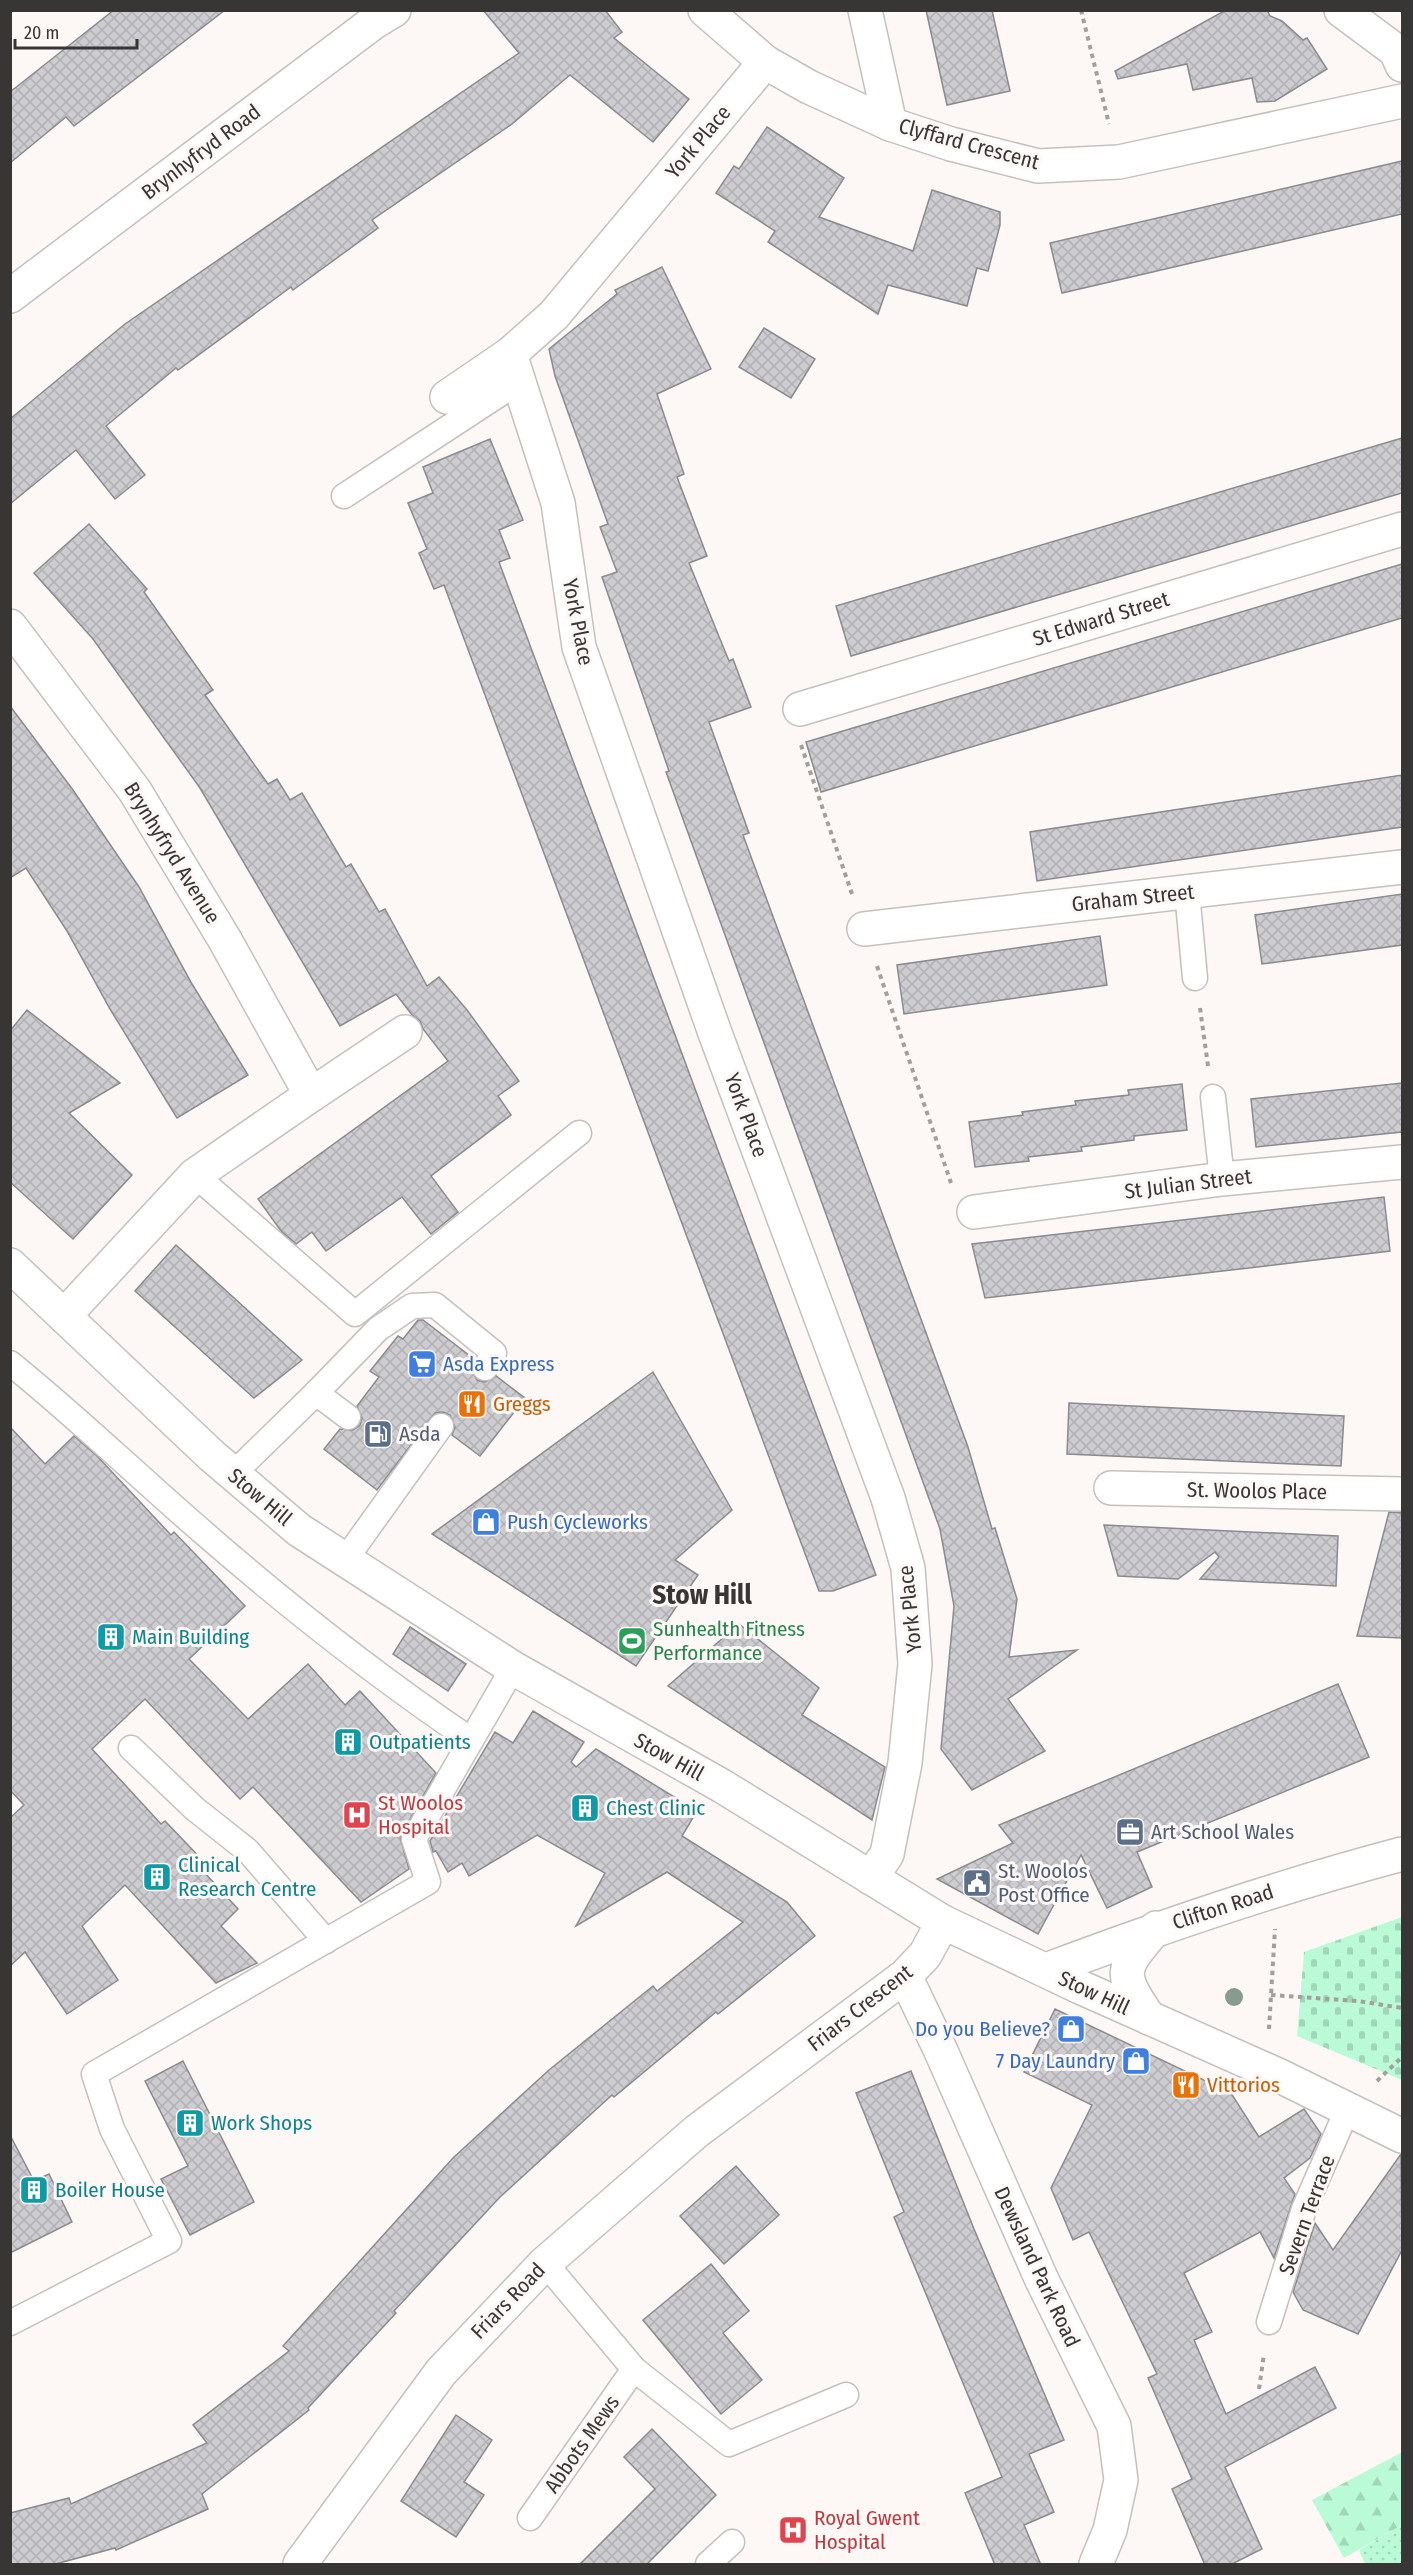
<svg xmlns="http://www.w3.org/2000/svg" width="1413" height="2575" viewBox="0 0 1413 2575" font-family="'Fira Sans Condensed',sans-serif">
<defs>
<pattern id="green-dots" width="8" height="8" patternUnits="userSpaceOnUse" patternTransform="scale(1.5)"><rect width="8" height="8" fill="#bafad7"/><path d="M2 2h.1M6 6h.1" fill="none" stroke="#a1d7b9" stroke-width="1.8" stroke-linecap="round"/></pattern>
<pattern id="forest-firs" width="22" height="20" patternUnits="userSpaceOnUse" patternTransform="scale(1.5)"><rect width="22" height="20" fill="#bafad7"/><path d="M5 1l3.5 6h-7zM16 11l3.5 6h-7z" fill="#a1d7b9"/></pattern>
<pattern id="cemetery-stones" width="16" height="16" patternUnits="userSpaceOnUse" patternTransform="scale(1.5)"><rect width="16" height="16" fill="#bafad7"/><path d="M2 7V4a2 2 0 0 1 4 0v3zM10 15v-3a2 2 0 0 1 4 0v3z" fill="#a1d7b9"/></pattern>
<pattern id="building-cross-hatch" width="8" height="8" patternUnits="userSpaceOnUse" patternTransform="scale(1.5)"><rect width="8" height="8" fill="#cdccd1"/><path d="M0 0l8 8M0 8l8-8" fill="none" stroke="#b1b0b4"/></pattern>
</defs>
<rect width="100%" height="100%" fill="#fdf8f5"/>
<path fill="url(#green-dots)" d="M 1402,2525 L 1402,2564 L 1365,2564 L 1359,2550 Z"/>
<path fill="url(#forest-firs)" d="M 1402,2452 L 1402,2525 L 1344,2558 L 1312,2500 Z"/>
<path fill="url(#cemetery-stones)" d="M 1402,1917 L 1402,2080 L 1297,2036 L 1304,1952 Z"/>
<g fill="url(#building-cross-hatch)" stroke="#8b8a8f" stroke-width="1.5">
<path d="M 114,10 L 225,10 L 74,126 L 66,117 L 10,163 L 10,92 Z"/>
<path d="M 483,10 L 605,10 L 622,32 L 614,38 L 689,99 L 653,142 L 570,75 L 512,124 L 372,220 L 378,228 L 293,290 L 291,287 L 178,370 L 176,368 L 106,426 L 145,475 L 115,499 L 76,450 L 10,504 L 10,419 L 125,324 L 519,53 Z"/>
<path d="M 926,10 L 992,10 L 1010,91 L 947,105 Z"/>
<path d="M 1226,10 L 1267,10 L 1270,16 L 1282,21 L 1303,40 L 1307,38 L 1327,69 L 1275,101 L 1257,102 L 1252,78 L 1193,90 L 1187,64 L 1118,79 L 1115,71 Z"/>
<path d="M 767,127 L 844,178 L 819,217 L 913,251 L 932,190 L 1000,212 L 1000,225 L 988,271 L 977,268 L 967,306 L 888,285 L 878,314 L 768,242 L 775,231 L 716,193 L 734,166 L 739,169 Z"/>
<path d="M 1402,161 L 1402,214 L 1062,293 L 1050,243 Z"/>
<path d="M 662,267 L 711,369 L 657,394 L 684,474 L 677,477 L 707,556 L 689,563 L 729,661 L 733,659 L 751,707 L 709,722 L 749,833 L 743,835 L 968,1447 L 992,1529 L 995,1528 L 1017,1599 L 1009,1657 L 1077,1650 L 1008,1699 L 1045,1751 L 972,1790 L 941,1749 L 954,1606 L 940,1529 L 666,772 L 669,771 L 602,577 L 617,572 L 600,527 L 608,524 L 555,376 L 549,349 L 617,294 L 615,290 Z"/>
<path d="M 764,328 L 815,359 L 791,398 L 739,367 Z"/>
<path d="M 1402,438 L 1402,493 L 851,656 L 836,606 Z"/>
<path d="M 490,439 L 523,520 L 499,530 L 510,558 L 499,562 L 876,1575 L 833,1591 L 819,1591 L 444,585 L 434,589 L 419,553 L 427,549 L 408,503 L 433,493 L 423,467 Z"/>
<path d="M 89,524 L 147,589 L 144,592 L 213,690 L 205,695 L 268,784 L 277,779 L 290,800 L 302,793 L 346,867 L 351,864 L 379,912 L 385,909 L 427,986 L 439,977 L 467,1010 L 519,1081 L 498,1096 L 511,1115 L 431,1176 L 458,1212 L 431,1234 L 402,1197 L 326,1251 L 312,1232 L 296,1244 L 281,1231 L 258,1199 L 448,1061 L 423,1029 L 420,1021 L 412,1015 L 396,994 L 340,1026 L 200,788 L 93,639 L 34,573 Z"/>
<path d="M 1402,564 L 1402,618 L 821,792 L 806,742 Z"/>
<path d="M 10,706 L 73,790 L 139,887 L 192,984 L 248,1075 L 177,1118 L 110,1009 L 67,931 L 26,868 L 10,878 Z"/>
<path d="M 1402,775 L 1402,827 L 1037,881 L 1030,832 Z"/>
<path d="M 1402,894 L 1402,945 L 1262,964 L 1255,915 Z"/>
<path d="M 1100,936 L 1107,985 L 904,1014 L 897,965 Z"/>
<path d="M 27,1010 L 120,1083 L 69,1113 L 132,1175 L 73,1239 L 10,1182 L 10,1031 Z"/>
<path d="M 1402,1083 L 1402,1132 L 1256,1147 L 1251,1099 Z"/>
<path d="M 1182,1084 L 1187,1130 L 1134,1136 L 1134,1140 L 1081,1147 L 1082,1151 L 1028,1157 L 1029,1161 L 975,1167 L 969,1122 L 1023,1115 L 1022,1112 L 1076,1105 L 1075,1101 L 1129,1095 L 1128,1090 Z"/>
<path d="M 1384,1197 L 1390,1251 L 1249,1268 L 985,1298 L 972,1244 Z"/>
<path d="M 176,1245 L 302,1360 L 254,1398 L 135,1291 Z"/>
<path d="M 418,1320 L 423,1320 L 474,1359 L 471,1368 L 477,1380 L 485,1382 L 496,1376 L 525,1398 L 480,1456 L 452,1435 L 455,1427 L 450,1415 L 443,1412 L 435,1413 L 377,1490 L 324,1449 L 340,1429 L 353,1430 L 360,1425 L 362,1418 L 357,1406 L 379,1377 L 370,1371 L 398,1336 L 403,1339 Z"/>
<path d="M 653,1372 L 732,1510 L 675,1560 L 698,1575 L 636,1666 L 432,1534 Z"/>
<path d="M 1069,1403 L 1344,1416 L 1341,1466 L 1067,1454 Z"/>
<path d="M 10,1427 L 45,1464 L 74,1436 L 97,1456 L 171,1535 L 174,1532 L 245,1606 L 189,1659 L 248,1719 L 308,1664 L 345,1705 L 360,1691 L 436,1773 L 400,1837 L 409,1869 L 361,1902 L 253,1787 L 240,1799 L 145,1699 L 92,1749 L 161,1824 L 165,1821 L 208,1866 L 203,1871 L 238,1909 L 221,1926 L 257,1963 L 216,1983 L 125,1885 L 82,1926 L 118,1980 L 67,2014 L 25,1952 L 10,1966 L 10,1818 L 24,1805 L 10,1790 Z"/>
<path d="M 1389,1512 L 1402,1513 L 1402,1638 L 1357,1636 Z"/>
<path d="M 1104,1525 L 1338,1536 L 1336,1586 L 1200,1579 L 1219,1557 L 1215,1552 L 1178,1579 L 1118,1576 Z"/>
<path d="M 739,1624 L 819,1688 L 802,1715 L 885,1767 L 872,1820 L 668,1686 Z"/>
<path d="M 410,1627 L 466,1664 L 448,1691 L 393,1654 Z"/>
<path d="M 1338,1684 L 1369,1757 L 1137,1852 L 1152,1887 L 1107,1908 L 1081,1855 L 1038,1934 L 937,1879 L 1013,1843 L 999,1825 Z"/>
<path d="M 533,1711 L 584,1742 L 571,1762 L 576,1767 L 596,1749 L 697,1811 L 682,1836 L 787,1902 L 815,1936 L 718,2014 L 716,2012 L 614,2097 L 612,2095 L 500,2197 L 394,2311 L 396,2313 L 308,2408 L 309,2410 L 202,2494 L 208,2509 L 116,2550 L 115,2548 L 52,2565 L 10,2565 L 10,2513 L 69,2498 L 71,2504 L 207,2443 L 193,2425 L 289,2351 L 283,2346 L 453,2158 L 549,2070 L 653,1986 L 657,1991 L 743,1922 L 667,1872 L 576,1926 L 605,1873 L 537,1835 L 469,1876 L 462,1863 L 448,1872 L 436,1851 L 433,1852 L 430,1841 L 495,1732 L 513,1743 Z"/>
<path d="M 1055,2009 L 1231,2093 L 1259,2137 L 1304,2109 L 1321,2134 L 1310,2158 L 1284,2178 L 1295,2194 L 1274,2258 L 1260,2232 L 1184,2273 L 1212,2332 L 1194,2340 L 1226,2414 L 1315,2367 L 1336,2408 L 1225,2467 L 1262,2549 L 1230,2565 L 1205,2565 L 1172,2489 L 1192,2479 L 1148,2378 L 1157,2374 L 1089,2232 L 1073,2240 L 1051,2188 L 1092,2105 L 1024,2072 Z"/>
<path d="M 183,2061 L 254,2202 L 190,2235 L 161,2179 L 188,2166 L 145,2081 Z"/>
<path d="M 911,2071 L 974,2229 L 1064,2440 L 1029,2454 L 1054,2512 L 1024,2525 L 1041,2565 L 995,2565 L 965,2493 L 1002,2477 L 894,2217 L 904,2212 L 856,2093 Z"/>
<path d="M 10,2135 L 34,2181 L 49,2174 L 72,2222 L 10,2253 Z"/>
<path d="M 1401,2154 L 1402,2250 L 1358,2334 L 1303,2310 L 1293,2292 L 1315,2223 L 1333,2250 Z"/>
<path d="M 736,2166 L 779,2215 L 724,2264 L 680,2216 Z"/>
<path d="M 711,2264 L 749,2311 L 723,2333 L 762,2380 L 721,2414 L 643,2320 Z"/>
<path d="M 456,2415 L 492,2440 L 464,2482 L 484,2495 L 456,2537 L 401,2501 Z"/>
<path d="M 652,2429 L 716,2495 L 646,2565 L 579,2565 L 655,2489 L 624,2457 Z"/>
</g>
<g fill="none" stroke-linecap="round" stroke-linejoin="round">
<g stroke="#c5c0be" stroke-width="27">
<g id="lane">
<path d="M 344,496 L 518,382"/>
<path d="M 1187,892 L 1195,978"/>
<path d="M 1213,1097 L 1222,1179"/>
<path d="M 195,1175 L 355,1314 L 579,1133"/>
<path d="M 10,1363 C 77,1417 140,1478 205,1534 C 290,1608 378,1677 471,1740"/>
<path d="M 316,1393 L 348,1417"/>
<path d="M 233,1474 L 316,1393 L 378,1329 L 412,1306 L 435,1305 L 494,1353 L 485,1368"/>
<path d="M 345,1560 L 441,1426"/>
<path d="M 131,1748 L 195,1809 L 248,1851 L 326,1941"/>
<path d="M 545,2263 L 634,2369 L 729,2444 L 846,2395"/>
<path d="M 1269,2322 L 1304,2209 L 1348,2108"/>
<path d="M 10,2323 L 169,2241 L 112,2129 L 94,2074 L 428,1882 L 414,1839 L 513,1668"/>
<path d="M 530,2518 L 634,2369"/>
<path d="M 708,2564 L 732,2542"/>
</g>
</g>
<g stroke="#c5c0be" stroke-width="36">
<g id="street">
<path d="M 705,10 L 765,62 L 809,87 L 890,124 L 951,144 L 1038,166 L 1119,162 L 1402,101"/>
<path d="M 865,10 L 890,124"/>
<path d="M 1341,10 L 1396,51 L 1402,65"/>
<path d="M 765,62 L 554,315 L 510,354 L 558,503 L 579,647 L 715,1033 L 888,1498 L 908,1568 L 915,1664 L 905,1763 L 887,1854 L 871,1878"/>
<path d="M 10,296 L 374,22 L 394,10"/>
<path d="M 447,397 L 510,354"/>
<path d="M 10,626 L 135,791 L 225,940 L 311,1095 L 195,1175 L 64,1316"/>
<path d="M 800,709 L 1402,529"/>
<path d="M 864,929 L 1402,867"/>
<path d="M 311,1095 L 405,1032"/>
<path d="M 974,1212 L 1222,1179 L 1402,1162"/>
<path d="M 1111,1488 L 1402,1494"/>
<path d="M 905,1976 L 940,2049 L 1041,2278 L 1114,2426 L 1121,2480 L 1110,2530 L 1096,2564"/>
<path d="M 1149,2018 C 1118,1972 1120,1970 1156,1928"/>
<path d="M 300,2564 L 441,2372 L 545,2263 L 697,2131 L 905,1976 L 925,1955 L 943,1922"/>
</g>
</g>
<g stroke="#c5c0be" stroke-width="36">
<g id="secondary">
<path d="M 10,1265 L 211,1455 L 299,1530 L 513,1668 L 722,1786 L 943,1922 L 1080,1987 L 1280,2076 L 1402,2136"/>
<path d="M 1046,1970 C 1163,1926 1281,1886 1402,1854"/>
</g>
</g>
<g stroke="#a29f9d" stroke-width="4" stroke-dasharray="4.5 4.5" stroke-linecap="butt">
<path d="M 1081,10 L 1109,124"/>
<path d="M 801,745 L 852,894"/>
<path d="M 877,966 L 951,1183"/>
<path d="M 1200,1008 L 1208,1066"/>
<path d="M 1271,1995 L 1358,2001 L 1402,2008"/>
<path d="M 1269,2029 L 1275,1929"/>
<path d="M 1377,2081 L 1402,2057"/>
<path d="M 1259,2389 L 1264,2354"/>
</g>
<use href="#lane" stroke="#fff" stroke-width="24"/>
<use href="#street" stroke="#fff" stroke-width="33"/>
<use href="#secondary" stroke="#fff" stroke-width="33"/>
</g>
<circle fill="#879c8f" cx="1234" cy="1997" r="9"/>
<defs>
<g id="supermarket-square" transform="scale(1.5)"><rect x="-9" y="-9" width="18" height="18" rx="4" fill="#3f7fe0" stroke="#fdf8f5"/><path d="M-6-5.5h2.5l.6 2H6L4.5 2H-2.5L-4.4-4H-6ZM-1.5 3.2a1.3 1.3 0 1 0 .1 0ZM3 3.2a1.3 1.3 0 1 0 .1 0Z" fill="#fff"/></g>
<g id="restaurant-square" transform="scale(1.5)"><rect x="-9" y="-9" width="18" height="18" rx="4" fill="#e8710a" stroke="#fdf8f5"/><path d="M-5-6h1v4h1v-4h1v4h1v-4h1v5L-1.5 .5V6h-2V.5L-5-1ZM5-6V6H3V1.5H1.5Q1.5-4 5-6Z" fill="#fff"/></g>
<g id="fuel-square" transform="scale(1.5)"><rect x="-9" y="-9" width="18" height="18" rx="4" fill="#5c6f8a" stroke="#fdf8f5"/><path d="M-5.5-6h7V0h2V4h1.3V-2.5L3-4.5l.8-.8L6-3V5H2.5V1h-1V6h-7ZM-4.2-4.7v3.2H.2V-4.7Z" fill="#fff"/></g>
<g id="shop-square" transform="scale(1.5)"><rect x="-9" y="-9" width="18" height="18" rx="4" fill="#3f7fe0" stroke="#fdf8f5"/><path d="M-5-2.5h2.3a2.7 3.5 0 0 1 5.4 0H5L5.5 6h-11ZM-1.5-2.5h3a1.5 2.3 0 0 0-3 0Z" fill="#fff"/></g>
<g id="building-square" transform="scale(1.5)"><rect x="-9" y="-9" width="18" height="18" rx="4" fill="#0f9aa8" stroke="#fdf8f5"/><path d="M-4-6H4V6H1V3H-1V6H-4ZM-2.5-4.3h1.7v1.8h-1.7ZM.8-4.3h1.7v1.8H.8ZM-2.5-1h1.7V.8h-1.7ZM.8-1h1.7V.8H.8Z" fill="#fff"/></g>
<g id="stadium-square" transform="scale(1.5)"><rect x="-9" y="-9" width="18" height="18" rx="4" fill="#2e9e5b" stroke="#fdf8f5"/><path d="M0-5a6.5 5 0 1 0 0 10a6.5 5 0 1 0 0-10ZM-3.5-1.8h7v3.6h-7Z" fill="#fff"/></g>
<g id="hospital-square" transform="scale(1.5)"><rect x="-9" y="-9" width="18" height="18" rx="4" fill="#e0444e" stroke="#fdf8f5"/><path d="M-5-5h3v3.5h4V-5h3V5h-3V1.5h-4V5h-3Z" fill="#fff"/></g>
<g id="office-square" transform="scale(1.5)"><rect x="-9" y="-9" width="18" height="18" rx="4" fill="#5c6f8a" stroke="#fdf8f5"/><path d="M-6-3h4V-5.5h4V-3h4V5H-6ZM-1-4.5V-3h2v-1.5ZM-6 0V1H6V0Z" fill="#fff"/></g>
<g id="civic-square" transform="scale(1.5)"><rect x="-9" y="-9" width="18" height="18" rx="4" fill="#5c6f8a" stroke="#fdf8f5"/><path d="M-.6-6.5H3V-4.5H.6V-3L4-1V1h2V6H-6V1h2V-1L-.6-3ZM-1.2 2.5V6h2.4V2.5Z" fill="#fff"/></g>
</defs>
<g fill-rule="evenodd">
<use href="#supermarket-square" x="422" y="1364"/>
<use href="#restaurant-square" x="472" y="1404"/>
<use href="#fuel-square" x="378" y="1434"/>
<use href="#shop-square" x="486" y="1522"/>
<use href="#building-square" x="111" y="1637"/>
<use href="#stadium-square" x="632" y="1641"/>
<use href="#building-square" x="348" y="1742"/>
<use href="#building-square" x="585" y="1808"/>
<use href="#hospital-square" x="357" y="1815"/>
<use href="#office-square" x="1130" y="1832"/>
<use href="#building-square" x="157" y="1877"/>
<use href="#civic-square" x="977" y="1883"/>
<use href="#shop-square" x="1071" y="2029"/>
<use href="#shop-square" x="1136" y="2061"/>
<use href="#restaurant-square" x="1186" y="2085"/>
<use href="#building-square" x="190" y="2123"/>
<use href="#building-square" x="34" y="2190"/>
<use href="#hospital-square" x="793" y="2530"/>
</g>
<g text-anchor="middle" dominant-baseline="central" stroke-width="6" stroke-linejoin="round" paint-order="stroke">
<g font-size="21" fill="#383635" stroke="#fdf8f5">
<text transform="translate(698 142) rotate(-50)">York Place</text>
<text transform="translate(969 144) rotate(15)">Clyffard Crescent</text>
<text transform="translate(201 152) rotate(-37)">Brynhyfryd Road</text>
<text transform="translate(1101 619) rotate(-17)">St Edward Street</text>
<text transform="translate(578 622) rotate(79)">York Place</text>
<text transform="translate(172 853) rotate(58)">Brynhyfryd Avenue</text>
<text transform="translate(1133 898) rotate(-6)">Graham Street</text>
<text transform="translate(746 1115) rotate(70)">York Place</text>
<text transform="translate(1188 1184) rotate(-7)">St Julian Street</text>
<text transform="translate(1257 1491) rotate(1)">St. Woolos Place</text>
<text transform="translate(260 1497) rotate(40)">Stow Hill</text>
<text transform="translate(910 1609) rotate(-96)">York Place</text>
<text transform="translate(669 1757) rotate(29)">Stow Hill</text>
<text transform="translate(1223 1907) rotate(-18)">Clifton Road</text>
<text transform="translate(1094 1993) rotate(25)">Stow Hill</text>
<text transform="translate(860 2008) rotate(-38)">Friars Crescent</text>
<text transform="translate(1307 2215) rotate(-70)">Severn Terrace</text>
<text transform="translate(1037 2267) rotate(65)">Dewsland Park Road</text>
<text transform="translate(508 2301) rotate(-46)">Friars Road</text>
<text transform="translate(582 2444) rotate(-55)">Abbots Mews</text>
</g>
<g font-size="21" fill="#366cbe" stroke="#fdf8f5" text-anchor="start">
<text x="443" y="1364">Asda Express</text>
<text x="507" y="1522">Push Cycleworks</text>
<text x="1050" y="2029" text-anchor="end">Do you Believe?</text>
<text x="1115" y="2061" text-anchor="end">7 Day Laundry</text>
</g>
<g font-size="21" fill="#c56008" stroke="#fdf8f5" text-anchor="start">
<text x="493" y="1404">Greggs</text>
<text x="1207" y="2085">Vittorios</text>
</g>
<g font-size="21" fill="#4e5e75" stroke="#fdf8f5" text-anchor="start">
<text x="399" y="1434">Asda</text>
<text x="1151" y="1832">Art School Wales</text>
<text x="998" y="1871">St. Woolos<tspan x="998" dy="24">Post Office</tspan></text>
</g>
<g font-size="21" fill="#27864d" stroke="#fdf8f5" text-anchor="start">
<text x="653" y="1629">Sunhealth Fitness<tspan x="653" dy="24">Performance</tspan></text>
</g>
<g font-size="21" fill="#0d838f" stroke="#fdf8f5" text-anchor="start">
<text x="132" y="1637">Main Building</text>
<text x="369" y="1742">Outpatients</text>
<text x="606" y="1808">Chest Clinic</text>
<text x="178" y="1865">Clinical<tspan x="178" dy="24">Research Centre</tspan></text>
<text x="211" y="2123">Work Shops</text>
<text x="55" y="2190">Boiler House</text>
</g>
<g font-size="21" fill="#be3a42" stroke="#fdf8f5" text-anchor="start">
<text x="378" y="1803">St Woolos<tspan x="378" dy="24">Hospital</tspan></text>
<text x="814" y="2518">Royal Gwent<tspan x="814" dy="24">Hospital</tspan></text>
</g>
<g font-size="27" font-weight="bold" fill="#383635" stroke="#fdf8f5">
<text x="702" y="1595">Stow Hill</text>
</g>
</g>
<rect width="1413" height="2575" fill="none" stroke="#383635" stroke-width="24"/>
<path d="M15 39v9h122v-9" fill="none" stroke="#383635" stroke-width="3"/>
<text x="24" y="39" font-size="18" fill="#383635" stroke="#fdf8f5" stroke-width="4.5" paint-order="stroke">20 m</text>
</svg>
